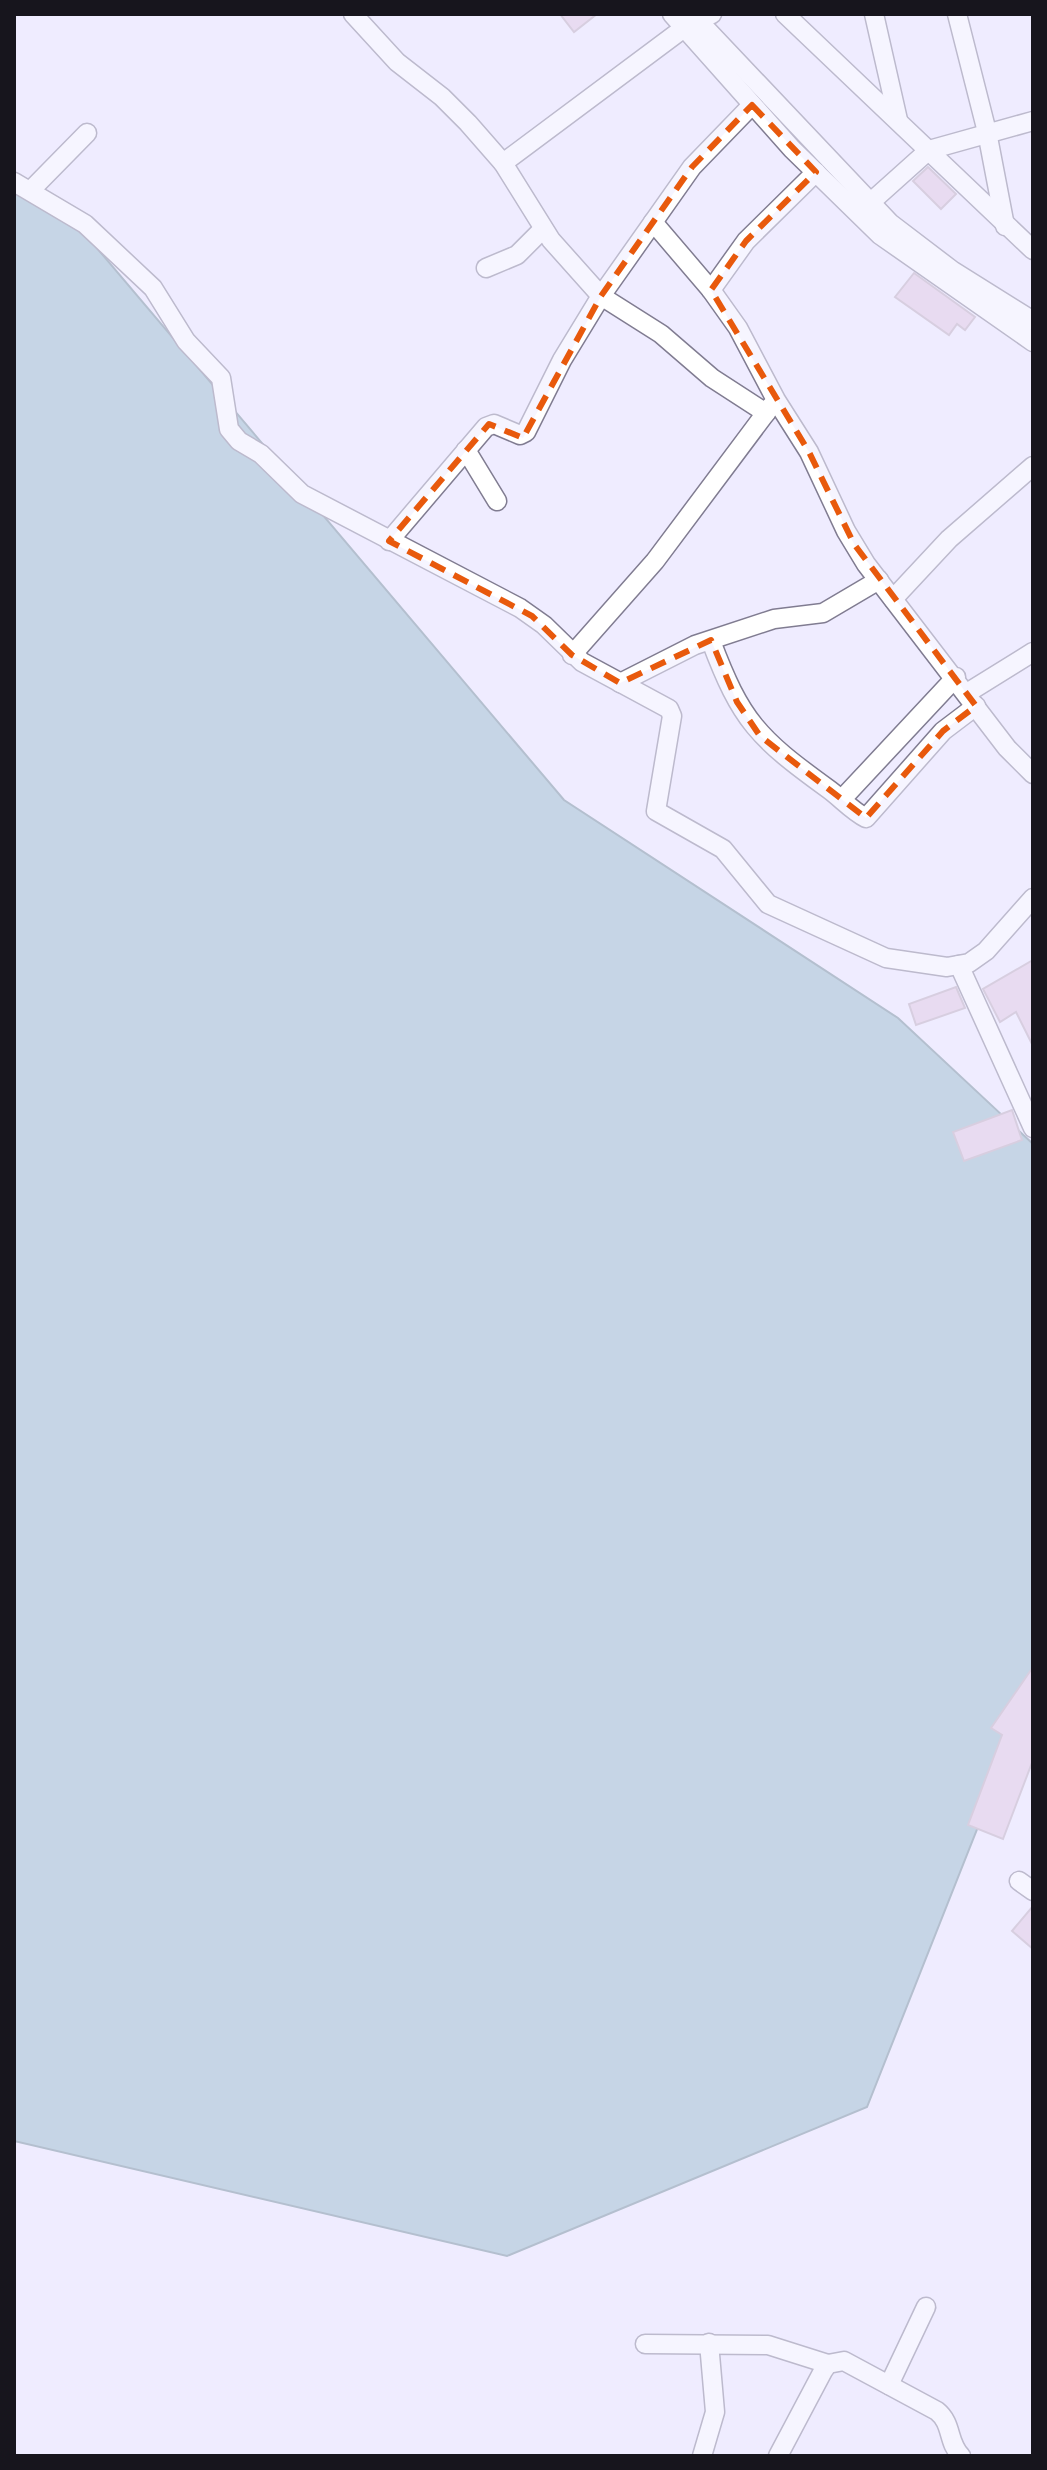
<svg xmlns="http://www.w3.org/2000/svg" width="1047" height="2470" viewBox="0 0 1047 2470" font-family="'Open Sans',sans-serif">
<rect width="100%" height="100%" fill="#efecff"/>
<path fill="#94b9c7" stroke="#6e8894" stroke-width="2" d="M 14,178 L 63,208 L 564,800 L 898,1018 L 1033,1144 L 1033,1688 L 867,2107 L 507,2256 L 14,2141 Z"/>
<g fill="#e1c6df" stroke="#bba9ba" stroke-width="2">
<path d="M 560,14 L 597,14 L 574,32 Z"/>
<path d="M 928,167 L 956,194 L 941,209 L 913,181 Z"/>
<path d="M 914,273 L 975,317 L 965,330 L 957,324 L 949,335 L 895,297 Z"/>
<path d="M 1033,960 L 1033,1046 L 1016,1012 L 1000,1022 L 983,989 Z"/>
<path d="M 956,987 L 965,1008 L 916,1025 L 909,1004 Z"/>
<path d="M 1012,1110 L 1022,1140 L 964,1161 L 953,1132 Z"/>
<path d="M 1033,1667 L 1033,1760 L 1003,1839 L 968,1825 L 1002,1735 L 991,1728 Z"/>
<path d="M 1033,1906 L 1033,1949 L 1012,1931 Z"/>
</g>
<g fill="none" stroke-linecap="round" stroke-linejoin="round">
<g stroke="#807c91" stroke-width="21">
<g id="minor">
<path d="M 353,14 L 397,62 L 442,97 L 468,123 L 503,163 L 551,240 L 601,296 L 661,334 L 712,378 L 766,413"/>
<path d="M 672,14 L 792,149 L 880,235 L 1033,342"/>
<path d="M 692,14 L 890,223 L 953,271 L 1033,321"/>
<path d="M 785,14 L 1033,250"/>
<path d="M 874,14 L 898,120"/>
<path d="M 957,14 L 987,132 L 1005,226"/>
<path d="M 503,163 L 684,28 L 712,14"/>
<path d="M 14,182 L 85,224 L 153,288 L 186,341 L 221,378 L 229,429 L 239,441 L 261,454 L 302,494 L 520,608 L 544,625 L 582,662 L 669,709 L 672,716 L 656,811 L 723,849 L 768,904 L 886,958 L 947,967 L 969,963 L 986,951 L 1033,898"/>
<path d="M 31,190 L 87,133"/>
<path d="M 862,210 L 929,150 L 1033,121"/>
<path d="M 653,222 L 711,290 L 738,328 L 776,400 L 809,452 L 846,531 L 866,564 L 1007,748 L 1033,774"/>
<path d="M 486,268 L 517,255 L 543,229"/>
<path d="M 711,290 L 746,241 L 816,172"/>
<path d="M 466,450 L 497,501"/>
<path d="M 389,541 L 486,427 L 494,424 L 520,435 L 526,432 L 562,360 L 601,296 L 692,167 L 752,105"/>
<path d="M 893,599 L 949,539 L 1033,466"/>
<path d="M 711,641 C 741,721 758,738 827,788 C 840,797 852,811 866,818 L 943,731 L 976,706"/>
<path d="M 572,655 L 655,561 L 771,406"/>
<path d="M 620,683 L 695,645 L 774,619 L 823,613 L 879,580"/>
<path d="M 967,693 L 1033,652"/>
<path d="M 842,799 L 956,677"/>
<path d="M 959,965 L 1033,1128"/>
<path d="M 1019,1881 L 1033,1891"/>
<path d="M 645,2344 L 768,2345 L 828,2364"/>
<path d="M 889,2385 L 926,2307"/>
<path d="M 702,2456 L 715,2412 L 709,2343"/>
<path d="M 778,2456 L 823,2371 L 828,2364 L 844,2361 L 937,2411 C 953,2424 947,2442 961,2456"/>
</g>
</g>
<use href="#minor" stroke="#fff" stroke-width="18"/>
</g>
<path d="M0 0H1047V2470H0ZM 752,105 L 816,172 L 746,241 L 711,290 L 809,452 L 854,544 L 976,706 L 943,731 L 866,818 L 760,736 L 737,702 L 711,640 L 620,683 L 572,655 L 532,616 L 389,541 L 489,424 L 523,438 L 601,296 L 692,167 Z" fill="#efecff" fill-opacity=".55" fill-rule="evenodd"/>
<path fill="none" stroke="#e8590c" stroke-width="6" stroke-dasharray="16 10" stroke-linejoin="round" d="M 752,105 L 816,172 L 746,241 L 711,290 L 809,452 L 854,544 L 976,706 L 943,731 L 866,818 L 760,736 L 737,702 L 711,640 L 620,683 L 572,655 L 532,616 L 389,541 L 489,424 L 523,438 L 601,296 L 692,167 Z"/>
<rect width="1047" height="2470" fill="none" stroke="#17151d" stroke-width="32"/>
</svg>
